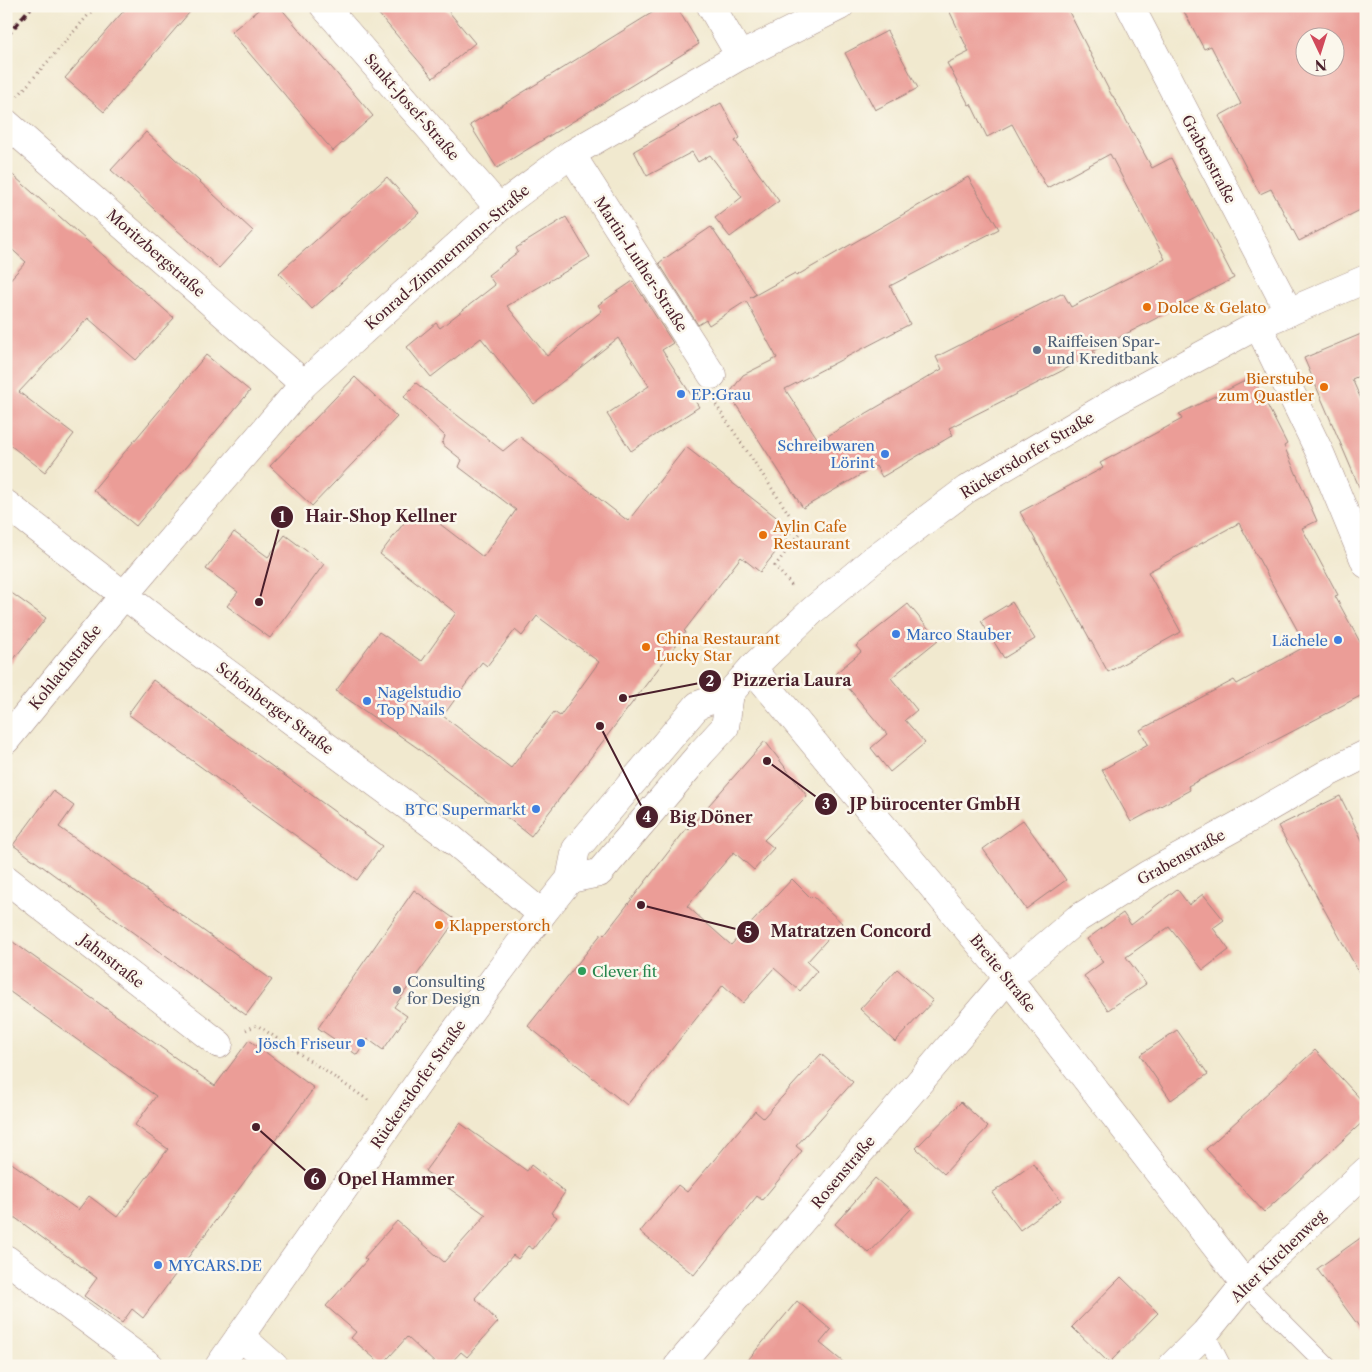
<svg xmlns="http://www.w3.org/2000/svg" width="1372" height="1372" viewBox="0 0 1372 1372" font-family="'Libre Caslon Text',serif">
<rect width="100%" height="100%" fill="#fbf7ec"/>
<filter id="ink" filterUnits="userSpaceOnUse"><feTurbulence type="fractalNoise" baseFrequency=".02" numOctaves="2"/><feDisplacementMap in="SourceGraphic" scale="10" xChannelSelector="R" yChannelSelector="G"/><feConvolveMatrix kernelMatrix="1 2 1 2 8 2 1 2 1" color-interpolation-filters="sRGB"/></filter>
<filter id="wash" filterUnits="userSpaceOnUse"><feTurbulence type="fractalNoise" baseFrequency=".0096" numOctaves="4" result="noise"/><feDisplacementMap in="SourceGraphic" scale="20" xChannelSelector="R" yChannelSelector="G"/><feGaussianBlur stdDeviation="1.12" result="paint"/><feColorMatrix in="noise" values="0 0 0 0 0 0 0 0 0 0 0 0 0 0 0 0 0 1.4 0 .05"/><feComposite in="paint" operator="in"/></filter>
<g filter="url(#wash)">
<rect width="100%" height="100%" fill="#f1e9cf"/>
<g id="blocks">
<g fill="#eb9d97" fill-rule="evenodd">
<path d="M 128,6 L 195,6 L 104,112 L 65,78 Z"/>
<path d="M 263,6 L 279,6 L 373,116 L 333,151 L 231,32 Z"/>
<path d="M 372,6 L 444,6 L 475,43 L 433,78 Z"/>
<path d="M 663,6 L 676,6 L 699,44 L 497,168 L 470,125 Z"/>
<path d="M 947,6 L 1066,6 L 1112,96 L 1113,96 L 1152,168 L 1171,158 L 1234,278 L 1093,351 L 1095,354 L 949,428 L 953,435 L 882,477 L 876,466 L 803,508 L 729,394 L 743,375 L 777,358 L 746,301 L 709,325 L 706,320 L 698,325 L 659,263 L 664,259 L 711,227 L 756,294 L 750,298 L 795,273 L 796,276 L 968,177 L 999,229 L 890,286 L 910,324 L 785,389 L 819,441 L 942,369 L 936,357 L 1063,293 L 1071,307 L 1165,259 L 1110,154 L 1047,188 L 1012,124 L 987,137 L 971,104 L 969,105 L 947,63 L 969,52 Z"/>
<path d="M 1181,6 L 1366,6 L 1366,207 L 1299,241 L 1271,189 L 1260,194 L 1219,116 L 1241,104 L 1211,46 L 1204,49 ZM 1304,38 L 1334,38 L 1334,68 L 1304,68 Z"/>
<path d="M 887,31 L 918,88 L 875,110 L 845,53 Z"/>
<path d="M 721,103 L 740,138 L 735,141 L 779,201 L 730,237 L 715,218 L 742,197 L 710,155 L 698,162 L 692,152 L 647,176 L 634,151 Z"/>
<path d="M 146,132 L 253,231 L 219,268 L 111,170 Z"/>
<path d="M 6,169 L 174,318 L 136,360 L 88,318 L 19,392 L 74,434 L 45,472 L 6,442 L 6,284 L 26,262 L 6,244 Z"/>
<path d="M 387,177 L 419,213 L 312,309 L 279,273 Z"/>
<path d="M 566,217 L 590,257 L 507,306 L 547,356 L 602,311 L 598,305 L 633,281 L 673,343 L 662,350 L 699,407 L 631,451 L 607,414 L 649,386 L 618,338 L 534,404 L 481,338 L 431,377 L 407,347 L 436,323 L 440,328 L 495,285 L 488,275 L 518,252 L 516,248 Z"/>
<path d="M 1366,332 L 1366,373 L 1352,379 L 1366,410 L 1366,503 L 1304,358 Z"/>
<path d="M 206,355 L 250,391 L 136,526 L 93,490 Z"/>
<path d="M 355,377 L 397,417 L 312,506 L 270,466 Z"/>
<path d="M 1253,377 L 1287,444 L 1284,446 L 1317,521 L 1302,528 L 1338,595 L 1335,596 L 1366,653 L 1366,693 L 1188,786 L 1190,790 L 1131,822 L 1102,770 L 1148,744 L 1140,730 L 1234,680 L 1237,684 L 1306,646 L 1239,523 L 1148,572 L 1181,632 L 1108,672 L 1020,512 L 1103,468 L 1100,463 L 1182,419 L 1179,414 Z"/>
<path d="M 416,383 L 503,451 L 520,437 L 628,521 L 686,447 L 793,530 L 760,572 L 741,557 L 684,631 L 686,632 L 531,836 L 419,749 L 336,691 L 379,632 L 422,661 L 456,613 L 380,554 L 407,519 L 409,520 L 419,508 L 483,557 L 516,510 L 459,467 L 462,460 L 442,444 L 445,436 L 404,397 ZM 537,616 L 599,662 L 560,716 L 554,712 L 511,768 L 443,716 L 482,662 L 487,666 L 515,630 L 522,636 Z"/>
<path d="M 234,532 L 268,557 L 285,535 L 324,564 L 270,638 L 227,606 L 238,592 L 206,569 Z"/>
<path d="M 6,589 L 46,618 L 6,669 Z"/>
<path d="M 1012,602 L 1035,639 L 1004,658 L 981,621 Z"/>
<path d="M 908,604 L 938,640 L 891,678 L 917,710 L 905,720 L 925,743 L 890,772 L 871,748 L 887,734 L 836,673 L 861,652 L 856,646 Z"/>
<path d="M 153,680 L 382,846 L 357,880 L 128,714 Z"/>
<path d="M 765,741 L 807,796 L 764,840 L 774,848 L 754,870 L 734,852 L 687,906 L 731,945 L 792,879 L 811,898 L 813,896 L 842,923 L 807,962 L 817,971 L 800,991 L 774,968 L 743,1003 L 723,985 L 627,1105 L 528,1026 L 602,933 L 604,935 L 687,828 L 688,829 Z"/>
<path d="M 53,791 L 74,806 L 59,827 L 272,980 L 246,1015 L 13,845 Z"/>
<path d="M 1340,796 L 1366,848 L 1366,985 L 1278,826 Z"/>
<path d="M 1023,820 L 1066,880 L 1026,909 L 983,849 Z"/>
<path d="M 1177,889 L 1189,905 L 1203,894 L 1224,920 L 1213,928 L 1229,950 L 1203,970 L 1169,927 L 1126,957 L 1146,984 L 1108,1010 L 1084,976 L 1103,962 L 1087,939 L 1123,913 L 1131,925 Z"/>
<path d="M 414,890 L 456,920 L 394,1007 L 407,1016 L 383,1050 L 368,1039 L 357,1055 L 318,1028 Z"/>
<path d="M 6,937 L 215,1086 L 249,1040 L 314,1088 L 143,1318 L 132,1309 L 122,1323 L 84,1296 L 97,1278 L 6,1211 L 6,1159 L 78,1210 L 89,1196 L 117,1217 L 168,1149 L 135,1125 L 156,1096 L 6,989 Z"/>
<path d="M 897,969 L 933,1001 L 895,1042 L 860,1009 Z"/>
<path d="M 1177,1030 L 1208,1074 L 1171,1100 L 1140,1055 Z"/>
<path d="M 1315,1050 L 1366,1105 L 1366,1119 L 1264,1212 L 1206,1149 Z"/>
<path d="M 821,1054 L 853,1082 L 796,1146 L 802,1151 L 782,1176 L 762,1200 L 757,1196 L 694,1275 L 640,1232 L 678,1185 L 687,1192 L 755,1111 L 763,1118 Z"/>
<path d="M 961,1102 L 988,1127 L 944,1174 L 916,1148 Z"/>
<path d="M 460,1123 L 527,1171 L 531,1165 L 565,1192 L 551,1213 L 557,1217 L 533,1249 L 528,1246 L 518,1259 L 513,1255 L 475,1298 L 498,1322 L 467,1357 L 461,1352 L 448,1366 L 438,1366 L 407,1337 L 382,1365 L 351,1338 L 356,1332 L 326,1306 L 367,1260 L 364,1258 L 397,1221 L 444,1262 L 486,1215 L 425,1171 Z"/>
<path d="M 1033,1164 L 1061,1200 L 1020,1230 L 992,1193 Z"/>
<path d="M 875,1178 L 911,1209 L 869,1253 L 835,1224 Z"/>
<path d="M 1366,1234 L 1366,1336 L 1317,1269 Z"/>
<path d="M 1121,1277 L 1158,1313 L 1109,1363 L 1072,1327 Z"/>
<path d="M 797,1301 L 831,1330 L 820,1343 L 848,1366 L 743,1366 Z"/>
</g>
</g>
</g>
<g filter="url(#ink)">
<use href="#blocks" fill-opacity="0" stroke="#9e847d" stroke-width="1"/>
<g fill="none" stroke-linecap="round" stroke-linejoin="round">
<g stroke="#9e847d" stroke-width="19">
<g id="lane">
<path d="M 1245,1284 L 1327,1366"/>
<path d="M 1205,1333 L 1222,1366"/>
</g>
</g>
<g stroke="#9e847d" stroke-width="29">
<g id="street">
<path d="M 324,6 L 499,208"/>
<path d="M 711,6 L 740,56"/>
<path d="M 1130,6 L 1289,312"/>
<path d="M 6,123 L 304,384"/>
<path d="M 571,154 L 712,375"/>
<path d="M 1258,325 L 1321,455 L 1366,564"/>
<path d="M 6,504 L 173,633 L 448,836 L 542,914"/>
<path d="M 752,668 L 1008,978 L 1245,1284"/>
<path d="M 6,740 L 124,595 L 304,384 L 499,208 L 571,154 L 740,56 L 840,6"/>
<path d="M 6,879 L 219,1044"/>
<path d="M 6,1259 L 150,1366"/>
<path d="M 240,1336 L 274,1366"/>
<path d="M 678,1366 L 1008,978 L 1077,919 L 1147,875 L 1235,827 L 1328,773 L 1366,754"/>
<path d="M 1172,1366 L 1205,1333 L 1245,1284 L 1366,1171"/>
</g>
</g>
<g stroke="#9e847d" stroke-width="29">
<g id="secondary">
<path d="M 570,879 L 599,873 L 701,753 L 725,727 L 730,693"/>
<path d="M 219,1366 L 442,1049 L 542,914 L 570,879 L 576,849 L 698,705 L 730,693 L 752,668 L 813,610 L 874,559 L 967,489 L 1113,403 L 1258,325 L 1366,279"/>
</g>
</g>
<g stroke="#9e847d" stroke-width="3" stroke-dasharray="1 4" stroke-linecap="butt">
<path d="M 18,96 L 96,6"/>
<path d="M 716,405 L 801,532 L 775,566 L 793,587"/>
<path d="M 246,1030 L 257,1025 L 368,1100"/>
</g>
<use href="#lane" stroke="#fff" stroke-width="18"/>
<use href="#street" stroke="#fff" stroke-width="28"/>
<use href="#secondary" stroke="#fff" stroke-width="28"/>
<path stroke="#4a1f2b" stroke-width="4" stroke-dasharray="8 4" stroke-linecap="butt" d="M 6,37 L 32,6"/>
</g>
</g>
<g fill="#e8710a" stroke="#fbf7ec" stroke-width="2">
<circle cx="1147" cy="307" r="5"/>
<circle cx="1324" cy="387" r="5"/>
<circle cx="763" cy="535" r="5"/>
<circle cx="646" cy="647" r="5"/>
<circle cx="439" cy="925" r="5"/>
</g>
<g fill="#5c6f8a" stroke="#fbf7ec" stroke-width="2">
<circle cx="1037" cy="350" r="5"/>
<circle cx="397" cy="990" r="5"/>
</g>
<g fill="#3f7fe0" stroke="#fbf7ec" stroke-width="2">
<circle cx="681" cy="394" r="5"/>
<circle cx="885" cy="454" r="5"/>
<circle cx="896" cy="634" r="5"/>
<circle cx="1338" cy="640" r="5"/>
<circle cx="367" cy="701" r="5"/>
<circle cx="536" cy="809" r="5"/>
<circle cx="361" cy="1043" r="5"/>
<circle cx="158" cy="1265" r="5"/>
</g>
<circle fill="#2e9e5b" stroke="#fbf7ec" stroke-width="2" cx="582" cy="971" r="5"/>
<g text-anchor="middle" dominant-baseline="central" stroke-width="5" stroke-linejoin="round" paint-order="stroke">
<g font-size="15" fill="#4a1f2b" stroke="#fbf7ec">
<text transform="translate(412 107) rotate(49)">Sankt-Josef-Straße</text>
<text transform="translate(1209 159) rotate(62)">Grabenstraße</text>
<text transform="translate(156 253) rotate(41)">Moritzbergstraße</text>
<text transform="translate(447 257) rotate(-41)">Konrad-Zimmermann-Straße</text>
<text transform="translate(641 264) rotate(57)">Martin-Luther-Straße</text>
<text transform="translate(1027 455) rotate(-31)">Rückersdorfer Straße</text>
<text transform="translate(65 667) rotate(-51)">Kohlachstraße</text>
<text transform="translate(275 708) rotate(37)">Schönberger Straße</text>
<text transform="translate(1181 857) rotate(-29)">Grabenstraße</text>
<text transform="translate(112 961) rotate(38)">Jahnstraße</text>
<text transform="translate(1003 973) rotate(51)">Breite Straße</text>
<text transform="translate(418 1084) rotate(-55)">Rückersdorfer Straße</text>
<text transform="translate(843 1172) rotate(-50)">Rosenstraße</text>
<text transform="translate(1278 1256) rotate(-44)">Alter Kirchenweg</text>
</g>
<g font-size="15" fill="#c56008" stroke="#fbf7ec" text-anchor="start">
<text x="1157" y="307">Dolce &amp; Gelato</text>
<text x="1314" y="378" text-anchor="end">Bierstube<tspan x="1314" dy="17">zum Quastler</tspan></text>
<text x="773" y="526">Aylin Cafe<tspan x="773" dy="17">Restaurant</tspan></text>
<text x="656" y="638">China Restaurant<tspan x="656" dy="17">Lucky Star</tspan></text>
<text x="449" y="925">Klapperstorch</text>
</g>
<g font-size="15" fill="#4e5e75" stroke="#fbf7ec" text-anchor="start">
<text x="1047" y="341">Raiffeisen Spar-<tspan x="1047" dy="17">und Kreditbank</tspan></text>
<text x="407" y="981">Consulting<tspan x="407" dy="17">for Design</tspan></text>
</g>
<g font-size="15" fill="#366cbe" stroke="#fbf7ec" text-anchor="start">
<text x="691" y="394">EP:Grau</text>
<text x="875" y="445" text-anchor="end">Schreibwaren<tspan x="875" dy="17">Lörint</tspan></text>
<text x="906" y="634">Marco Stauber</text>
<text x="1328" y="640" text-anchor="end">Lächele</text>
<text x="377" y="692">Nagelstudio<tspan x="377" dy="17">Top Nails</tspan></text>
<text x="526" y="809" text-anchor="end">BTC Supermarkt</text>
<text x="351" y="1043" text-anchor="end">Jösch Friseur</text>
<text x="168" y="1265">MYCARS.DE</text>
</g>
<g font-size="15" fill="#27864d" stroke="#fbf7ec" text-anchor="start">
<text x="592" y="971">Clever fit</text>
</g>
</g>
<path fill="none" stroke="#4a1f2b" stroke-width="2" d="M259 602L282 517M623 698L710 681M767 761L826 804M600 726L647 817M641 905L748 932M256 1127L315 1179"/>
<g fill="#4a1f2b" stroke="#fbf7ec" stroke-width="2">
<circle cx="259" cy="602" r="5"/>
<circle cx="623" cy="698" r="5"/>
<circle cx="767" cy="761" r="5"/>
<circle cx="600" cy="726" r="5"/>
<circle cx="641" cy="905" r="5"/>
<circle cx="256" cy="1127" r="5"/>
<circle cx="282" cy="517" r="12"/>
<circle cx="710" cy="681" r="12"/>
<circle cx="826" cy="804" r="12"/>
<circle cx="647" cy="817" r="12"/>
<circle cx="748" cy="932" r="12"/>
<circle cx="315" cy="1179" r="12"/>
</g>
<g font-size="15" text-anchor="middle" font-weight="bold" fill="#fff">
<text x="282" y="522">1</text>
<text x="710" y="686">2</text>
<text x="826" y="809">3</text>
<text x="647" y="822">4</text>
<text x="748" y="937">5</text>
<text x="315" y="1184">6</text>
</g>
<g font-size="16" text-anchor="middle" font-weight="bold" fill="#4a1f2b" stroke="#fbf7ec" stroke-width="5" stroke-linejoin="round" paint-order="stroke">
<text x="381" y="522">Hair-Shop Kellner</text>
<text x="792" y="686">Pizzeria Laura</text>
<text x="935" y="810">JP bürocenter GmbH</text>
<text x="711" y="823">Big Döner</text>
<text x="851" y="937">Matratzen Concord</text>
<text x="396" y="1185">Opel Hammer</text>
</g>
<rect width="1372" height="1372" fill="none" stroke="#fbf7ec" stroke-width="25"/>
<g transform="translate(1320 52) rotate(176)"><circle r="24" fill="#fbf7ec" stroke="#b4a19f"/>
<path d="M0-4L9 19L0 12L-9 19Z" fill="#d1495b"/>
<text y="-8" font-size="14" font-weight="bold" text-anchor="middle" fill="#4a1f2b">N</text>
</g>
</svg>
